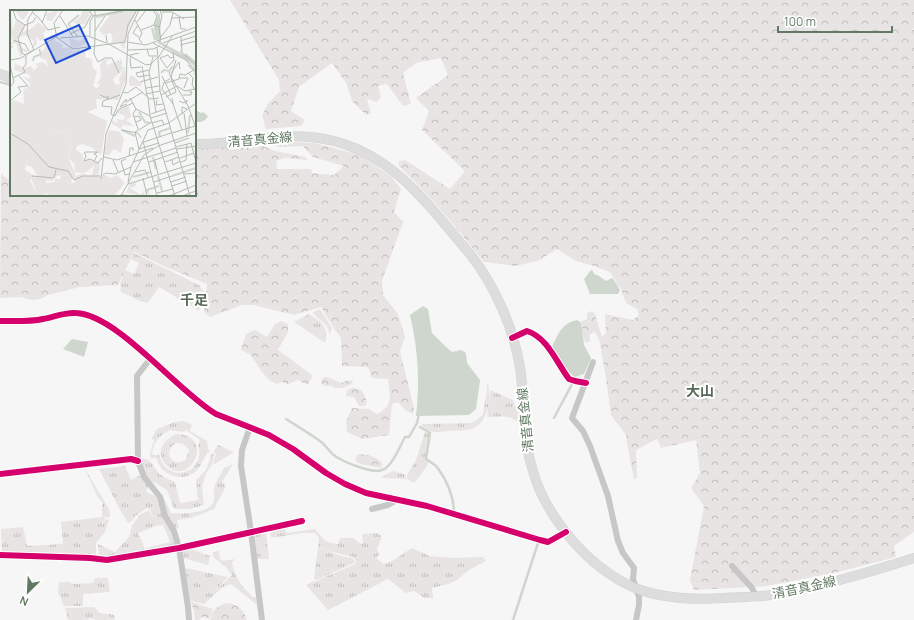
<svg xmlns="http://www.w3.org/2000/svg" width="914" height="620" viewBox="0 0 914 620" font-family="Manrope,'Noto Sans JP',sans-serif">
<defs>
<pattern id="grass-tufts" width="24" height="20" patternUnits="userSpaceOnUse"><rect width="24" height="20" fill="#e8e4e4"/><path d="M3 7l-1-3M5 7V3M7 7l1-3M15 17l-1-3M17 17v-4M19 17l1-3" fill="none" stroke="#bfbebc"/></pattern>
<pattern id="forest-crowns" width="20" height="18" patternUnits="userSpaceOnUse"><rect width="20" height="18" fill="#e8e4e4"/><path d="M2 6a3 3 0 1 1 6 0M12 15a3 3 0 1 1 6 0" fill="none" stroke="#bfbebc"/></pattern>
</defs>
<rect width="100%" height="100%" fill="#f7f6f6"/>
<g fill="url(#grass-tufts)" fill-rule="evenodd">
<path d="M 134,253 L 199,285 L 204,292 L 199,311 L 159,287 L 148,303 L 140,301 L 121,292 L 120,284 L 125,270 L 134,274 L 139,263 L 131,259 Z"/>
<path d="M 320,309 L 332,328 L 330,334 L 326,325 L 312,313 Z"/>
<path d="M 309,314 C 322,322 329,327 325,343 L 294,322 Z"/>
<path d="M 488,383 C 491,399 489,423 471,429 C 465,431 456,430 449,431 C 437,432 433,434 422,427 L 422,424 L 470,423 L 477,420 L 483,414 Z"/>
<path d="M 490,390 L 513,400 L 519,416 L 518,423 C 511,414 497,417 487,417 Z"/>
<path d="M 183,421 L 187,422 L 192,425 L 190,431 L 207,441 L 208,449 L 211,452 L 207,453 C 204,459 201,465 197,470 C 188,480 172,479 162,469 C 159,466 158,462 156,458 L 151,459 L 150,454 L 154,440 L 151,439 L 157,429 L 175,422 ZM 170,430 L 184,432 L 186,430 L 200,440 L 198,444 C 207,474 167,485 159,455 L 155,455 L 152,454 C 154,441 159,436 170,430 Z"/>
<path d="M 425,432 L 430,434 L 426,460 L 429,462 L 423,472 L 414,483 L 407,479 L 407,475 L 416,460 Z"/>
<path d="M 177,434 C 217,436 189,489 166,465 C 155,453 163,439 177,434 ZM 177,443 L 183,444 L 189,450 L 186,459 C 173,470 161,450 177,443 Z"/>
<path d="M 218,445 L 234,452 L 213,465 L 216,454 L 213,452 Z"/>
<path d="M 212,453 L 215,454 L 212,464 L 206,474 L 202,486 L 204,505 L 190,509 L 174,509 L 167,490 L 152,481 L 164,498 L 171,513 C 183,514 211,514 214,500 C 215,496 213,492 214,488 C 216,481 221,474 224,468 L 233,464 L 222,482 L 226,486 L 214,509 L 191,518 L 177,520 L 179,528 L 175,529 L 146,476 L 140,458 C 154,459 152,467 161,475 C 165,478 170,480 175,482 L 180,503 L 198,500 L 196,480 L 206,470 Z"/>
<path d="M 125,466 L 131,480 L 138,476 L 141,476 L 150,489 L 147,488 L 146,492 C 148,493 152,494 155,496 C 160,500 176,539 175,546 L 114,558 L 99,558 L 98,544 L 115,552 L 129,537 L 132,525 L 140,515 L 149,510 L 154,519 L 150,509 L 147,508 L 135,516 L 132,521 L 128,523 L 120,510 L 99,469 ZM 163,525 L 170,542 L 146,548 L 146,551 L 138,533 L 156,526 Z"/>
<path d="M 84,467 L 109,509 L 110,516 L 108,518 L 105,517 L 101,528 L 105,519 L 109,520 L 105,532 L 96,543 L 96,557 L 41,553 L 2,553 L 1,529 L 23,527 L 27,546 L 63,544 L 61,522 L 102,517 L 102,502 L 97,496 Z"/>
<path d="M 394,471 L 406,475 L 406,479 L 382,478 L 384,475 Z"/>
<path d="M 284,528 L 287,533 L 315,529 C 324,539 324,543 338,544 L 340,538 L 353,538 L 361,544 L 363,542 L 362,534 L 376,533 L 382,536 L 377,550 L 380,554 L 376,558 L 384,564 L 392,561 L 412,548 L 430,556 L 453,558 L 483,557 L 486,561 L 469,570 L 457,580 L 448,584 L 432,588 L 433,598 L 424,598 L 414,591 L 406,593 L 388,579 L 328,610 L 306,585 L 314,581 L 316,581 L 355,564 L 356,561 L 353,557 L 325,550 L 318,546 L 319,538 L 315,533 L 302,533 L 271,538 L 270,532 Z"/>
<path d="M 266,532 L 269,559 L 257,559 L 255,536 L 256,534 Z"/>
<path d="M 318,547 L 341,556 L 352,558 L 355,561 L 354,563 L 316,580 L 314,579 Z"/>
<path d="M 191,549 L 210,556 L 208,565 L 183,558 L 182,551 Z"/>
<path d="M 219,551 L 220,559 L 223,561 L 234,559 L 234,561 L 232,561 C 235,579 241,585 253,597 L 256,597 L 257,605 L 231,584 L 223,587 L 204,604 L 190,601 L 185,568 L 228,577 L 211,595 L 232,575 L 225,566 L 213,557 L 213,552 Z"/>
<path d="M 95,578 L 108,578 L 110,592 L 85,594 L 83,595 L 83,604 L 82,606 L 64,606 L 58,592 L 59,582 L 70,582 L 72,584 L 93,583 Z"/>
<path d="M 94,607 L 100,613 L 110,614 L 114,615 L 115,620 L 97,620 L 90,618 L 88,620 L 68,620 L 65,608 Z"/>
</g>
<g fill="url(#forest-crowns)">
<path d="M 230,0 L 914,0 L 914,532 L 894,546 L 896,557 L 834,573 L 767,586 L 694,590 L 690,580 L 704,506 L 691,488 L 700,473 L 696,440 L 661,448 L 657,439 L 636,450 L 637,478 L 634,479 L 627,444 L 626,435 L 611,415 L 606,378 L 599,339 L 595,332 L 589,335 L 591,341 L 586,343 C 581,337 585,329 580,322 L 587,319 L 587,313 L 592,311 L 595,314 L 602,337 L 606,333 L 605,314 L 633,320 L 639,315 L 637,309 L 626,303 L 621,289 L 610,272 L 594,266 L 576,261 L 557,249 L 538,261 L 515,266 L 484,262 C 457,228 430,196 399,166 L 399,161 L 405,160 L 450,189 L 465,171 L 422,130 L 429,111 L 416,98 L 448,75 L 441,58 L 416,63 L 403,73 L 411,104 L 403,106 L 387,84 L 378,86 L 381,97 L 377,102 L 367,99 L 371,113 L 366,115 L 352,101 L 346,83 L 332,63 L 299,87 L 291,111 L 305,120 L 301,126 L 266,129 L 262,116 L 267,105 L 280,91 L 279,80 Z"/>
<path d="M 293,142 L 315,143 L 360,155 L 392,177 L 401,189 L 394,212 L 403,222 L 382,281 L 383,295 L 398,314 L 405,337 L 400,351 L 414,408 L 413,414 L 405,410 L 398,402 L 392,404 L 389,435 L 362,439 L 347,432 L 346,422 L 352,408 L 369,409 L 377,414 C 394,406 390,395 388,379 L 372,378 L 368,367 L 342,366 L 341,338 L 333,327 L 321,307 L 294,315 L 253,305 L 242,305 L 210,317 L 204,312 L 207,284 L 168,268 L 134,252 L 118,285 L 80,287 L 48,295 L 41,299 L 30,300 L 21,297 L 0,298 L 1,173 L 7,179 L 11,179 L 11,195 L 195,195 L 195,148 L 263,146 L 275,151 L 306,157 L 307,160 L 284,158 L 276,161 L 277,169 L 311,169 L 312,173 L 334,175 L 344,166 L 313,157 L 303,146 L 279,147 L 269,144 Z"/>
<path d="M 281,321 L 288,324 L 288,332 L 278,350 L 311,374 L 312,378 L 308,384 L 303,383 L 298,380 L 288,384 L 282,382 L 277,384 L 270,381 L 261,371 L 251,355 L 241,350 L 246,334 L 255,330 L 267,337 L 275,324 Z"/>
<path d="M 324,377 L 330,378 L 341,383 L 346,381 L 353,380 L 352,384 L 342,388 L 334,388 L 332,386 L 326,386 L 322,384 L 321,380 Z"/>
<path d="M 352,388 C 363,388 363,392 367,402 L 365,406 L 359,406 L 354,397 L 346,396 L 347,390 Z"/>
<path d="M 361,454 C 370,455 377,457 383,464 L 381,468 L 360,464 L 355,460 L 357,455 Z"/>
<path d="M 191,602 L 213,609 L 209,619 L 202,617 L 199,620 L 195,620 L 194,611 Z"/>
<path d="M 230,603 C 239,606 244,610 247,620 L 210,620 C 212,609 219,604 230,603 Z"/>
</g>
<g fill="#ced6cd">
<path d="M 195,110 L 201,113 L 203,112 L 208,116 C 205,122 201,122 195,122 Z"/>
<path d="M 591,270 L 593,271 L 594,274 L 599,276 L 606,281 L 612,278 L 614,280 L 620,290 L 618,294 L 590,294 L 584,279 Z"/>
<path d="M 423,306 L 428,309 L 432,333 L 445,346 L 452,352 L 461,350 L 466,353 L 467,363 L 480,380 L 476,409 L 469,415 L 416,416 C 420,382 418,349 410,315 Z"/>
<path d="M 577,320 L 580,322 L 582,327 L 584,345 L 591,358 L 584,374 L 575,377 L 567,371 L 552,347 C 558,334 562,323 577,320 Z"/>
<path d="M 72,339 L 88,342 L 84,357 L 63,349 Z"/>
</g>
<g fill="none" stroke-linecap="round" stroke-linejoin="round">
<g stroke="#ced6cd" stroke-width="2.5">
<path d="M 0,82 L 11,85"/>
<path d="M 554,418 L 572,384 L 575,374"/>
<path d="M 286,419 C 297,426 309,433 320,441 C 326,445 329,452 335,456 C 344,462 372,474 382,470 C 392,467 400,446 405,437 L 409,437 L 417,423 L 419,414"/>
<path d="M 420,427 L 430,433 L 426,459 C 430,462 434,464 437,467 C 446,479 453,495 454,510"/>
<path d="M 513,620 L 538,543"/>
</g>
<g stroke="#d1d3d1" stroke-width="10">
<g id="secondary">
<path d="M 0,74 L 11,78"/>
<path d="M 195,144 C 248,145 291,126 344,144 C 383,157 411,184 438,216 C 448,228 459,241 470,254 C 495,286 513,327 520,367 C 525,402 522,438 533,471 C 540,497 555,520 572,540 C 590,561 610,577 635,588 C 663,599 695,600 724,598 C 742,597 761,597 779,594 C 824,586 870,572 914,558"/>
</g>
</g>
<g stroke="#c6c7c6" stroke-width="6">
<path d="M 0,321 C 14,321 29,322 43,319 C 54,317 65,312 76,313 C 118,315 177,391 216,414 L 269,435 L 293,449 L 326,473 L 345,484 L 366,493 L 427,506 L 540,540 L 548,542 L 566,532"/>
<path d="M 512,338 L 527,331 C 547,337 557,363 569,379 L 575,381 L 586,383"/>
<path d="M 150,359 L 137,376 L 138,461 L 144,477 L 160,497 L 165,516 L 174,531 L 179,548 L 188,607 L 189,620"/>
<path d="M 593,362 L 572,418 L 583,431 L 590,446 L 608,496 L 618,541 L 623,553 L 634,568 L 633,579 L 639,597 L 639,605 L 636,620"/>
<path d="M 250,427 L 242,450 L 241,466 L 251,532 L 262,620"/>
<path d="M 0,474 L 131,459 L 138,461"/>
<path d="M 372,509 L 388,505 L 397,500"/>
<path d="M 0,555 L 90,558 L 107,560 L 179,548 L 302,521"/>
<path d="M 732,566 L 752,588 L 756,596"/>
</g>
<use href="#secondary" stroke="#dcdddc" stroke-width="9"/>
<g stroke="#fff" stroke-width="8">
<g id="cycleway">
<path d="M 0,321 C 14,321 29,322 43,319 C 54,317 65,312 76,313 C 118,315 177,391 216,414 L 269,435 L 293,449 L 326,473 L 345,484 L 366,493 L 427,506 L 540,540 L 548,542 L 566,532"/>
<path d="M 512,338 L 527,331 C 547,337 557,363 569,379 L 575,381 L 586,383"/>
<path d="M 0,474 L 131,459 L 138,461"/>
<path d="M 0,555 L 90,558 L 107,560 L 179,548 L 302,521"/>
</g>
</g>
<use href="#cycleway" stroke="#d6006c" stroke-width="6"/>
</g>
<g text-anchor="middle" dominant-baseline="central" stroke-width="4" stroke-linejoin="round" paint-order="stroke">
<g font-size="13" fill="#617862" stroke="#fff">
<text transform="translate(260 139) rotate(-5)">清音真金線</text>
<text transform="translate(525 420) rotate(-96)">清音真金線</text>
<text transform="translate(804 587) rotate(-12)">清音真金線</text>
</g>
<g font-size="14" font-weight="bold" fill="#576957" stroke="#fff">
<text x="194" y="299">千足</text>
<text x="700" y="390">大山</text>
</g>
</g>
<g transform="translate(10 10)">
<rect width="186" height="186" fill="#f7f6f6"/>
<path d="M 73,0 L 79,0 L 80,3 L 75,14 L 67,15 L 63,11 L 60,16 L 64,10 L 65,11 L 70,7 ZM 48,122 L 59,125 L 61,136 L 58,147 L 66,166 L 62,168 L 61,176 L 58,176 L 57,169 L 53,180 L 28,186 L 21,168 L 27,166 L 25,159 L 29,160 L 29,152 L 36,145 L 37,124 L 39,126 ZM 46,161 L 54,168 L 47,172 L 36,173 L 36,170 L 43,171 L 41,166 Z" fill="#e8e4e4" fill-rule="evenodd"/>
<path d="M 0,0 L 3,21 L 6,9 L 15,15 L 13,22 L 24,17 L 28,12 L 37,20 L 33,23 L 35,28 L 31,31 L 26,27 L 27,34 L 24,37 L 23,37 L 24,31 L 15,25 L 6,29 L 11,33 L 11,37 L 17,40 L 17,42 L 11,41 L 13,44 L 10,47 L 6,33 L 1,34 L 4,37 L 0,40 L 1,33 L 4,31 L 3,28 L 0,31 ZM 5,0 L 18,0 L 18,3 L 14,9 L 11,9 ZM 49,0 L 42,11 L 37,11 L 36,4 ZM 117,0 L 127,0 L 117,22 L 114,40 L 110,33 L 100,33 L 103,31 L 101,23 L 93,25 L 89,20 L 100,5 ZM 75,27 L 79,28 L 74,35 L 60,40 L 66,41 L 68,38 L 71,42 L 76,41 L 75,48 L 80,48 L 82,51 L 83,58 L 87,61 L 83,76 L 87,78 L 91,74 L 87,74 L 91,67 L 90,55 L 93,50 L 100,49 L 96,52 L 97,55 L 112,49 L 112,57 L 116,57 L 103,69 L 105,74 L 110,75 L 109,69 L 113,60 L 115,60 L 116,69 L 108,90 L 86,89 L 87,98 L 78,102 L 97,111 L 91,145 L 83,138 L 72,134 L 67,136 L 66,140 L 73,145 L 73,151 L 80,150 L 90,153 L 89,164 L 82,166 L 84,156 L 75,163 L 64,162 L 65,155 L 58,147 L 61,137 L 59,125 L 50,122 L 39,126 L 37,124 L 37,144 L 32,149 L 59,163 L 48,162 L 61,165 L 57,169 L 58,175 L 65,172 L 64,167 L 71,164 L 78,164 L 73,166 L 94,165 L 101,168 L 107,165 L 115,173 L 104,186 L 33,186 L 53,179 L 54,177 L 39,179 L 30,185 L 29,175 L 31,173 L 41,173 L 46,171 L 44,169 L 50,169 L 51,165 L 31,171 L 22,157 L 16,155 L 15,160 L 25,166 L 20,170 L 28,186 L 0,186 L 0,126 L 4,124 L 0,121 L 0,93 L 4,90 L 14,94 L 13,80 L 21,75 L 13,66 L 19,69 L 20,65 L 4,60 L 5,53 L 14,58 L 21,56 L 24,61 L 28,56 L 25,54 L 33,52 L 38,57 L 36,50 L 29,47 L 37,34 L 44,28 L 47,33 L 48,31 L 53,36 L 51,37 L 55,38 L 61,37 L 59,28 L 70,31 ZM 122,65 L 132,74 L 131,76 L 119,76 L 119,68 ZM 119,96 L 121,107 L 116,110 L 124,116 L 113,115 L 111,119 L 102,114 L 102,110 L 107,113 L 107,109 L 114,110 L 115,106 L 106,102 ZM 101,120 L 110,122 L 114,129 L 111,143 L 104,139 L 98,146 L 94,144 L 98,122 ZM 48,124 L 56,126 L 57,132 L 48,140 L 46,147 L 56,137 L 47,151 L 58,137 L 55,149 L 60,155 L 63,163 L 62,164 L 57,156 L 57,159 L 45,155 L 41,146 L 39,129 ZM 126,172 L 126,176 L 120,178 L 131,185 L 134,180 L 135,186 L 116,183 L 120,174 Z" fill="#e8e4e4"/>
<path d="M 145,0 L 150,5 L 151,32 L 176,46 L 186,56 L 186,59 L 182,54 L 148,33 L 145,18 L 148,6 Z" fill="#ced6cd"/>
<path fill="none" stroke="#ced6cd" stroke-width="2" d="M 86,7 L 114,1M 58,14 L 69,5M 142,18 L 145,30M 147,30 L 145,18 L 148,8M 175,44 L 186,53M 23,51 L 24,47 L 31,44 L 29,39M 178,55 L 185,61 L 186,67M 151,63 L 154,60 L 159,61 L 163,56M 129,102 L 135,112 L 140,113M 112,120 L 125,126M 178,123 L 180,105M 150,127 L 149,122 L 160,118M 143,147 L 146,159M 148,166 L 152,181M 162,166 L 186,158M 123,167 L 141,162M 138,183 L 137,180 L 149,176"/>
<path fill="none" stroke="#b2bcb2" stroke-width="1" d="M 3,0 L 6,9 L 15,15M 79,0 L 83,6 L 80,12 L 80,26M 143,0 L 147,6 L 144,15M 150,0 L 152,6 L 149,19 L 151,30M 152,2 L 162,2 L 174,9M 23,3 L 28,7 L 38,20 L 50,17M 50,6 L 63,27M 83,6 L 116,0M 161,8 L 186,7M 169,8 L 171,19 L 176,19M 125,10 L 132,23 L 129,29 L 132,33M 127,12 L 136,0M 32,13 L 37,0M 58,14 L 68,27M 128,15 L 123,23 L 129,27M 131,20 L 144,15 L 149,17M 85,21 L 95,6M 60,24 L 75,17 L 81,5M 96,25 L 97,33 L 136,55 L 141,54 L 148,47 L 147,38M 163,25 L 148,48 L 150,81 L 164,131M 171,26 L 172,42M 151,27 L 160,15 L 163,3M 47,28 L 44,13 L 53,0M 50,28 L 78,26 L 96,33M 85,28 L 84,44 L 88,52 L 95,48 L 102,48 L 109,63M 85,28 L 85,0M 3,30 L 15,34 L 19,41M 170,31 L 186,26M 115,32 L 118,15 L 127,0M 117,32 L 136,35 L 186,17M 143,33 L 176,50 L 186,61M 153,33 L 186,21M 170,35 L 186,31M 137,39 L 139,46 L 147,46M 24,40 L 17,23 L 18,9 L 24,0M 118,40 L 143,39 L 150,36M 170,41 L 186,55M 12,43 L 8,28 L 15,15 L 23,12 L 26,7M 12,43 L 15,45 L 23,40M 143,47 L 139,62 L 146,102M 120,48 L 121,58 L 131,57M 121,48 L 120,45 L 129,43M 150,48 L 157,58 L 164,50 L 163,42M 150,48 L 158,45 L 160,48 L 164,47M 0,50 L 11,48 L 46,27 L 63,39 L 115,32M 166,50 L 161,67 L 178,96 L 186,118M 0,55 L 4,72 L 0,77M 132,56 L 137,86M 139,60 L 126,63 L 128,67 L 139,65M 161,63 L 169,52 L 170,59M 178,63 L 183,68 L 182,75 L 186,81M 152,66 L 161,85M 3,68 L 15,62 L 13,58 L 16,54 L 16,46M 169,68 L 178,68 L 174,78M 169,69 L 170,64 L 175,65 L 184,60M 130,72 L 148,67M 156,73 L 169,69M 136,78 L 149,76M 152,79 L 163,94 L 162,88M 152,79 L 154,72 L 160,69M 113,82 L 117,83 L 126,77 L 140,89 L 149,88M 136,84 L 150,81M 90,85 L 97,88 L 98,86 L 98,90M 110,85 L 93,91 L 92,96 L 102,97 L 101,104 L 105,106 L 108,100 L 123,93M 151,85 L 167,76 L 175,81 L 185,79M 173,85 L 181,85 L 182,82 L 179,82M 138,87 L 140,106 L 165,186M 156,87 L 166,82 L 159,62M 120,88 L 126,99 L 140,106M 147,90 L 146,95 L 153,94M 0,91 L 11,82 L 8,77 L 18,76 L 9,66M 169,91 L 174,93 L 177,90 L 176,94M 117,94 L 110,97 L 116,89 L 116,92 L 133,82M 163,94 L 172,120M 126,99 L 123,104 L 128,119M 174,103 L 177,126M 141,104 L 155,99M 172,104 L 172,97 L 177,99M 124,107 L 129,106 L 131,110 L 126,112M 141,108 L 157,103M 142,113 L 152,110 L 154,115M 159,113 L 186,93M 111,120 L 128,123 L 131,128M 0,123 L 18,134 L 39,157 L 58,161 L 64,170 L 73,166 L 90,166M 162,123 L 185,116M 133,131 L 147,186M 164,131 L 180,186M 134,132 L 161,123M 165,133 L 179,128M 166,137 L 181,133 L 186,152M 129,139 L 125,122 L 142,112M 129,139 L 149,133M 167,139 L 186,136M 74,142 L 76,146 L 74,151 L 80,149 L 88,153 L 92,148M 75,142 L 88,142 L 84,144 L 87,146 L 84,151M 119,146 L 120,138 L 123,138 L 123,141M 94,147 L 107,150 L 143,138M 170,148 L 184,143M 116,149 L 111,151 L 115,165 L 120,164M 103,150 L 108,162M 162,150 L 163,155 L 170,151M 145,151 L 148,164M 123,152 L 166,138M 139,152 L 168,142M 155,152 L 169,147M 171,152 L 176,150 L 177,134M 125,162 L 135,160 L 138,167M 174,164 L 186,163M 93,165 L 96,163 L 105,164 L 121,157M 22,166 L 44,168 L 46,160M 133,168 L 137,186M 91,169 L 96,124 L 116,74 L 118,24 L 129,0M 118,172 L 121,157 L 138,120 L 159,113M 144,172 L 162,166M 161,172 L 176,167M 118,174 L 186,153M 162,176 L 177,171M 147,183 L 163,179M 110,185 L 128,186M 111,186 L 134,145 L 148,136 L 186,123M 159,186 L 186,175M 172,186 L 186,181"/>
<path fill="#1d4ed8" fill-opacity="0.15" stroke="#1d4ed8" stroke-width="2" d="M 69,15 L 80,38 L 46,53 L 35,30 Z"/>
<rect width="186" height="186" fill="none" stroke="#617862" stroke-width="2"/>
</g>
<g transform="translate(28 592) rotate(204)" stroke="#ffffff" stroke-width="3" paint-order="stroke">
<path d="M0-3L7 15L0 10L-7 15Z" fill="#617862"/>
<text y="-6" font-size="11" font-weight="bold" text-anchor="middle" fill="#617862">N</text>
</g>
<path d="M778 26v6h114v-6" fill="none" stroke="#617862" stroke-width="2"/>
<text x="784" y="26" font-size="12" fill="#617862" stroke="#ffffff" stroke-width="3" paint-order="stroke">100 m</text>
</svg>
